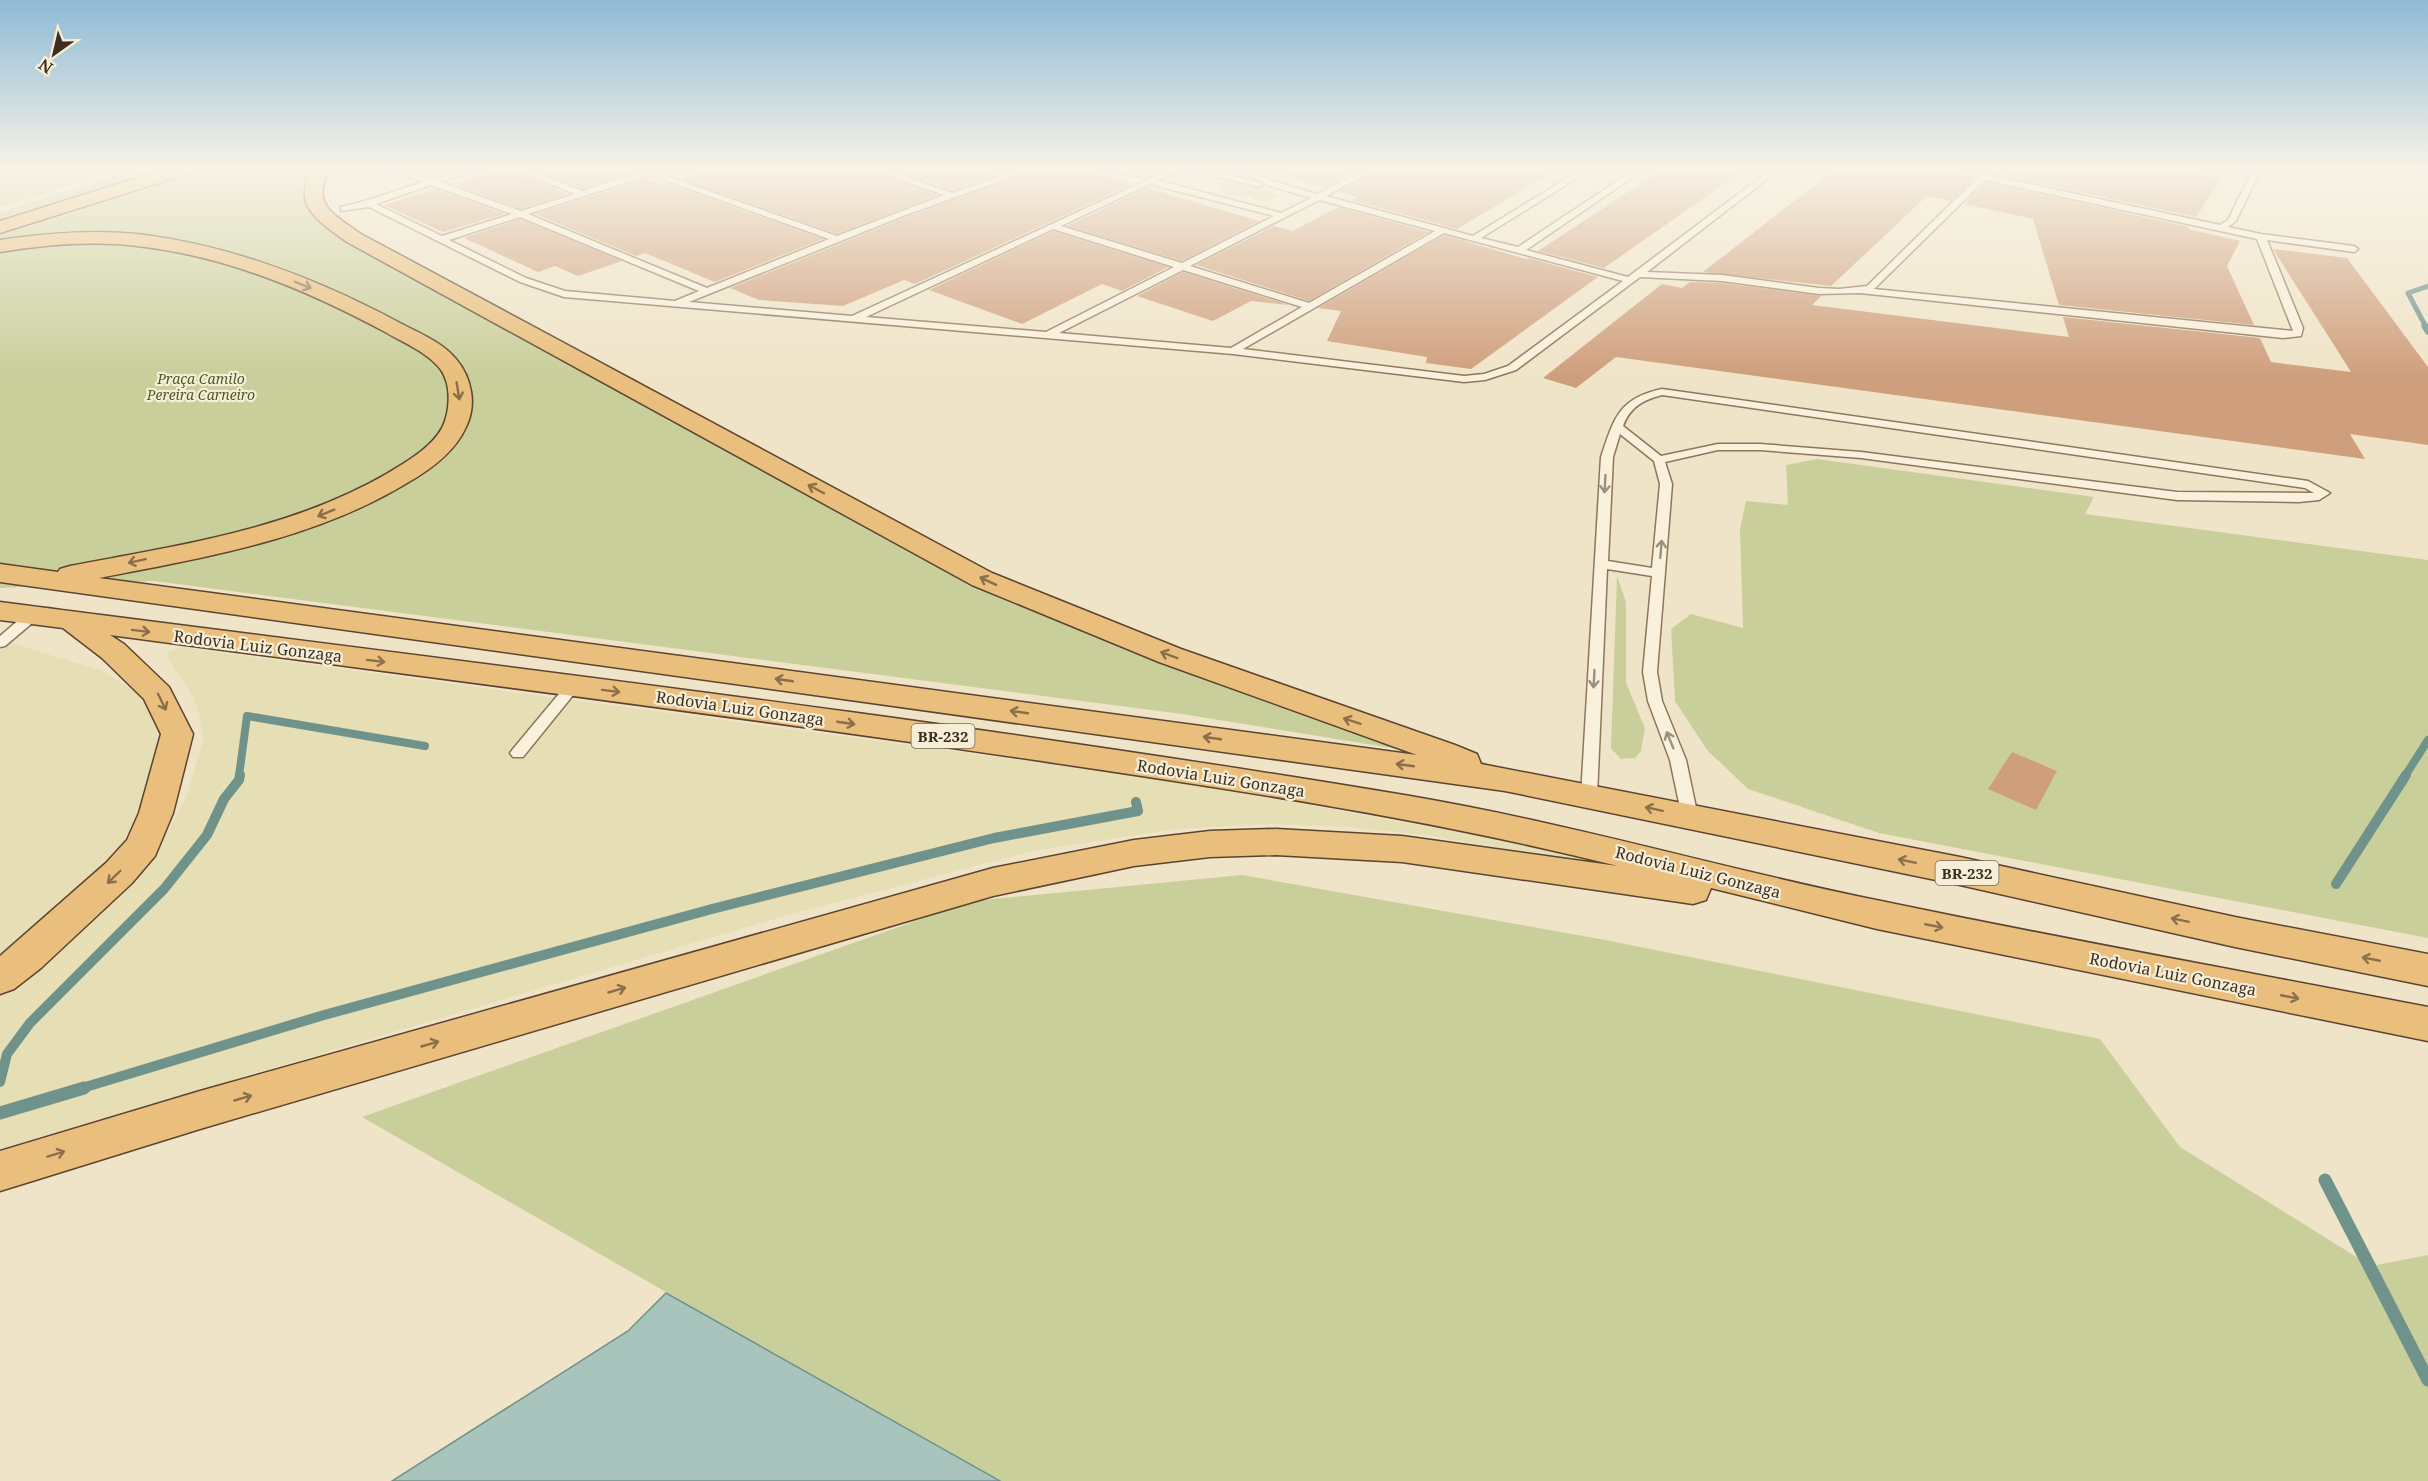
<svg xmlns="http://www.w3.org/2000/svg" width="2428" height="1481" viewBox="0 0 2428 1481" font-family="'Noto Serif',serif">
<rect width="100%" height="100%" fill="#f0e4c8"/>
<g fill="#e6deb5">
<path d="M 0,640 L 101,670 L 131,689 L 162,716 L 164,755 L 145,813 L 79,900 L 0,970 Z"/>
<path d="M 179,647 L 1169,780 L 1480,836 L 1728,887 L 1432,836 L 1349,827 L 1270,824 L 1175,829 L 1033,851 L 791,914 L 0,1149 L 0,996 L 84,929 L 126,887 L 161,844 L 186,798 L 204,737 L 194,698 L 167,658 L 169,652 Z"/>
</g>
<g fill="#c9cf9b">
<path d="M 0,167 L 131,167 L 0,207 Z"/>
<path d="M 145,167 L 187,167 L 0,225 L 0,212 Z"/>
<path d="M 218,167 L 316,167 C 295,191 303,213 328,230 L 936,561 L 1459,752 L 1542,786 L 1441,756 L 1182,714 L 154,581 L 0,588 L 0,235 Z"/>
<path d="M 1223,183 C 1244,183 1261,187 1280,196 L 1262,202 L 1252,199 L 1254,196 L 1234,196 L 1217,189 Z"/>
<path d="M 1817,459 L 2094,497 L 2085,514 L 2428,560 L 2428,938 L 1879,833 L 1748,789 L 1707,750 L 1675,701 L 1671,629 L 1691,614 L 1743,628 L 1740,529 L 1746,501 L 1788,505 L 1786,465 Z"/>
<path d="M 1617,576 L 1626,602 L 1626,683 L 1645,728 L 1641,751 L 1635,758 L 1621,759 L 1611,748 Z"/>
<path d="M 1242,875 L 1600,939 L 2100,1039 L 2180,1147 L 2371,1266 L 2428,1255 L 2428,1481 L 1000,1481 L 829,1386 L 362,1117 L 972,901 Z"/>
</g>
<path fill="#a9c4bc" stroke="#6f938a" stroke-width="1.5" d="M 666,1293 L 1000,1481 L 392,1481 L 628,1331 Z"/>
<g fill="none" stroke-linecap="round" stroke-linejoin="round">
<path stroke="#6f938a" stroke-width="5" d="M 2426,327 L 2408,293 L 2428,286"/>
<path stroke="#6f938a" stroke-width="7" d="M 2425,326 L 2428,331"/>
<g stroke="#6f938a" stroke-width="8">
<path d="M 239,776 L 247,716 L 425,746"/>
<path d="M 2405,776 L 2428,740"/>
</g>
<g stroke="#6f938a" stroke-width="10">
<path d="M 2336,884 L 2406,775"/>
<path d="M 0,1082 L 7,1054 L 30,1023 L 164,889 L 207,835 L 224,799 L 239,780 L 240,775"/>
<path d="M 79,1089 L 324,1015 L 712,909 L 994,838 L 1138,811 L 1136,802"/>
</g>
<g stroke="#6f938a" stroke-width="13">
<path d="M 0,1113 L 84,1088"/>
<path d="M 2325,1180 L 2428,1380"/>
</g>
</g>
<g fill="#cf9f7d">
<path d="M 527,167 L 615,167 L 630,173 L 583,189 Z"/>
<path d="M 715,167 L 863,167 L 938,195 L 837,234 L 680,179 Z"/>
<path d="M 886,167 L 1019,167 L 952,191 Z"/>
<path d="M 1042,167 L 1078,167 L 1133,184 L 915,284 L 904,280 L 843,306 L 759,300 L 730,288 L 904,218 Z"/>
<path d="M 1280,167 L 1364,167 L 1324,188 L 1279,174 Z"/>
<path d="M 1383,167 L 1561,167 L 1457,229 L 1351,200 L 1357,197 L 1339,192 Z"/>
<path d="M 1666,167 L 1748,167 L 1604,268 L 1538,251 Z"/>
<path d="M 1838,167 L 1932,167 L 1973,179 L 1951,201 L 1927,196 L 1831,286 L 1703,272 Z"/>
<path d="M 1963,167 L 2162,167 L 2221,179 L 2196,217 Z"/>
<path d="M 506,168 L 507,169 L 568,194 L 521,209 L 453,184 Z"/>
<path d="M 646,179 L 663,184 L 666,183 L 823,239 L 715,282 L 645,253 L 636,256 L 535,214 Z"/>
<path d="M 1986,182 L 2189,227 L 2188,229 L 2240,241 L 2227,266 L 2254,325 L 2059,305 L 2033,219 L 1964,204 Z"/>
<path d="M 1147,188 L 1259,221 L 1182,261 L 1067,226 Z"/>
<path d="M 436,189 L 505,214 L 443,232 L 384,205 Z"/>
<path d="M 1338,207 L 1429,232 L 1309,301 L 1196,265 L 1274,226 L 1293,231 Z"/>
<path d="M 520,219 L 622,261 L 578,276 L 555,266 L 538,272 L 464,238 Z"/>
<path d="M 1053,231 L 1168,267 L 1122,291 L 1102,284 L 1022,324 L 929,290 Z"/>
<path d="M 1444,235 L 1526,259 L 1528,258 L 1598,277 L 1471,369 L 1426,363 L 1427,357 L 1327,341 L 1341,311 L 1318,308 Z"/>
<path d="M 2273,249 L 2347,258 L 2428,367 L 2428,445 L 2350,434 L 2365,459 L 1616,357 L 1576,388 L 1543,378 L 1662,284 L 1682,288 L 1690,282 L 1722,283 L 1821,296 L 1812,305 L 2069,337 L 2063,317 L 2260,338 L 2271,362 L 2351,372 Z"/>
<path d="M 1183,272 L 1289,305 L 1251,301 L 1213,321 L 1137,296 Z"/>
<path d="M 2012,752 L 2057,771 L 2036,810 L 1988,789 Z"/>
</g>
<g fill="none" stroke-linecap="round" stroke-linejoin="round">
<g stroke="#8d765c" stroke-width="3">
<g id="service">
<path d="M 386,167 C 403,167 419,180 433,179 C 451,178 466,167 485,167 L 440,182 L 521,211 L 575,194 L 508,167 L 520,167 L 583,191 L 645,170 L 671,167 L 657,173 L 837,236 L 944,195 L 865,167 L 878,167 L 952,193 L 1027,167 L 1040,167 L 903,216 L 689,302 L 852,316 L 1171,169 L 1174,169 L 1174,173 L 1157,180 L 1281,213 L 1311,198 L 1270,186 L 1232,167 L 1243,167 L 1276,182 L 1317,194 L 1370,167 L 1381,167 L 1326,196 L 1473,236 L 1585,167 L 1595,167 L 1481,238 L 1518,247 L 1638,167 L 1648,167 L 1526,250 L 1628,277 L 1774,167 L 1783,167 L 1647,272 L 1722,275 L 1819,288 L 1839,289 L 1867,286 L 1977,178 L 1934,167 L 1951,167 L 2220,225 L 2228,220 L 2251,173 L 2229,167 L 2262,167 L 2236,221 L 2228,227 L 2261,234 L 2354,246 L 2358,249 L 2354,252 L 2267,240 L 2303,328 L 2301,336 L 2283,338 L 1860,293 L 1819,294 L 1722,281 L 1640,277 L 1516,370 L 1485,380 L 1464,382 L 1233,354 L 564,297 L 520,282 L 369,207 L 341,211 L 341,207 C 369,201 396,190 424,182 ZM 650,175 L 829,239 L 707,288 L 528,214 ZM 1985,180 L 2257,239 L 2293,331 L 1874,289 ZM 1150,184 L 1274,216 L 1182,263 L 1061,226 ZM 431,185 L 512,214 L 442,236 L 376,204 ZM 1319,200 L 1435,231 L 1309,303 L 1190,266 ZM 520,217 L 699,291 L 675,301 L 565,291 L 526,278 L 449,240 ZM 1053,229 L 1174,267 L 1046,332 L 866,317 ZM 1444,233 L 1623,281 L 1508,366 L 1484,374 L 1464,376 L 1243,349 ZM 1183,270 L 1302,307 L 1231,348 L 1059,333 Z"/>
<path d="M 1193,167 L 1262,183 L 1263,185 L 1259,187 L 1182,168 Z"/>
<path d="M 1662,389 L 2308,481 L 2330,493 L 2319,500 L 2299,502 L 2177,500 L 1861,458 L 1760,450 L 1718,450 L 1665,462 L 1672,484 L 1657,672 L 1662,701 L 1686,760 L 1698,817 L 1696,821 L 1684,821 L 1682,817 L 1670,760 L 1648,701 L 1643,672 L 1652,576 L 1607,569 L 1597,796 L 1595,800 L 1583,800 L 1581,796 L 1601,457 C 1614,418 1619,398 1662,389 ZM 1662,395 L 2305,488 L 2314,493 L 2177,492 L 1861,452 L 1760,444 L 1718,444 L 1661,456 L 1623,426 C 1630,407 1643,400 1662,395 ZM 1620,434 L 1654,461 L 1660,484 L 1652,568 L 1608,561 L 1613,457 Z"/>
<path d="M 32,612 L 39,616 L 37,619 L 5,646 L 0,647 L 0,636 L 27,613 Z"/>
<path d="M 573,681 L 580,686 L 578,689 L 523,757 L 513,757 L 510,753 L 513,749 L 568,683 Z"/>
</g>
</g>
<g stroke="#8d765c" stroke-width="3">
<path id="tertiary" d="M 1105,167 L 1195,167 C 1185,179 1115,179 1105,167 Z"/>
</g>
<g stroke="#5b4430" stroke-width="3">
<g id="trunk">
<path d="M 172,167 L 199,167 L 197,171 L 0,233 L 0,221 Z"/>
<path d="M 315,167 L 332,167 C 308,203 333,214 361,234 L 992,573 L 1181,649 L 1455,745 L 1477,754 L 1481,764 L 1960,857 L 2235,917 L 2428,954 L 2428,986 L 2235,947 L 1960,885 L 1505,791 L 0,582 L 0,564 L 58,572 L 60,569 L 70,566 C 180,545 290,530 388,473 C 406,462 431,448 442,428 C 450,412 452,386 441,370 C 429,353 404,343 387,333 C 311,292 231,258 145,247 C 97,240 48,244 0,252 L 0,240 C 48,233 96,229 145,235 C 235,247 320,280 400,323 C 419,333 442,342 456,359 C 472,378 477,405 466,427 C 455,452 430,470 407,483 C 313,540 206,557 99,578 L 1417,755 L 1159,662 L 972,585 L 347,242 C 319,222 288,204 315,167 Z"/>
<path d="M 0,602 C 470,663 942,718 1410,796 C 1569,823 1723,869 1881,901 C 2063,939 2246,972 2428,1007 L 2428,1041 L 1877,929 L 1711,888 L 1706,900 L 1693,904 L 1402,862 L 1276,855 L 1210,857 L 1134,866 L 993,896 L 200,1129 L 0,1191 L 0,1151 L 200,1091 L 993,868 L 1134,840 L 1210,831 L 1276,829 L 1402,836 L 1618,866 C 1417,816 1212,786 1007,756 C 708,712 409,675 110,635 L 124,644 L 169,687 L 193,734 L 173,813 L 155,856 L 132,883 L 41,968 L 14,989 L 0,994 L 0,956 L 106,863 L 127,840 L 139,813 L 161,734 L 144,699 L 102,658 L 63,628 L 0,620 Z"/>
</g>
</g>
<use href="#service" fill="#faf1dc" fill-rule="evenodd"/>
<use href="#tertiary" fill="#faf1dc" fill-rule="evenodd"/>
<use href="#trunk" fill="#eabe7c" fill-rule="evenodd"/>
</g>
<defs><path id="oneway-shaft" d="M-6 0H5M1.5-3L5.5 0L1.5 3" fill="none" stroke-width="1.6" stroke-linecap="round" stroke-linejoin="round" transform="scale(1.5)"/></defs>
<g stroke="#8b6f49">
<use href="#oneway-shaft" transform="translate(303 285) rotate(22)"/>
<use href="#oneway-shaft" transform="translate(458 391) rotate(81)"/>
<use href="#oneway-shaft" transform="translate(816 489) rotate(-152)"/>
<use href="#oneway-shaft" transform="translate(326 513) rotate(158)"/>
<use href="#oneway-shaft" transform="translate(137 561) rotate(168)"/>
<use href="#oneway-shaft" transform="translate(988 581) rotate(-155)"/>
<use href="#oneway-shaft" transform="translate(141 631) rotate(7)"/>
<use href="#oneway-shaft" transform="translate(1169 655) rotate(-159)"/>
<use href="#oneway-shaft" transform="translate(376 661) rotate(7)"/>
<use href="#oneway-shaft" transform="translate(784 680) rotate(-172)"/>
<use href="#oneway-shaft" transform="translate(611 691) rotate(7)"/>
<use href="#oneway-shaft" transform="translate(162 702) rotate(64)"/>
<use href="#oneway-shaft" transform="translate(1019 712) rotate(-172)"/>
<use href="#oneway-shaft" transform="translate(1352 721) rotate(-162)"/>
<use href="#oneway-shaft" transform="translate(846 723) rotate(8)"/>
<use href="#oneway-shaft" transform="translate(1212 738) rotate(-172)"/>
<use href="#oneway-shaft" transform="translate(1405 765) rotate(-172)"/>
<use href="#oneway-shaft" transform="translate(1654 809) rotate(-168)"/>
<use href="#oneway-shaft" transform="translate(1907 861) rotate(-168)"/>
<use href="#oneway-shaft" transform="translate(114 877) rotate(136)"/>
<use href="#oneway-shaft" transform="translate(2180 920) rotate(-168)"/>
<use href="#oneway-shaft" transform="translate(1934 926) rotate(11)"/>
<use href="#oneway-shaft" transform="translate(2371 959) rotate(-169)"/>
<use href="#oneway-shaft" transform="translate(617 990) rotate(-16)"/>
<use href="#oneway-shaft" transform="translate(2290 997) rotate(11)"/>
<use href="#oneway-shaft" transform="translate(430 1044) rotate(-16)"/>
<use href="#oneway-shaft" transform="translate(243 1098) rotate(-16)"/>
<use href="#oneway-shaft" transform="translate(56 1154) rotate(-17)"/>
</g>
<g stroke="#9c907e">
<use href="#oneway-shaft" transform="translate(1605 484) rotate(93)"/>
<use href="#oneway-shaft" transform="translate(1661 549) rotate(-85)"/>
<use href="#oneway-shaft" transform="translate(1594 679) rotate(93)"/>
<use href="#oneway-shaft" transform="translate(1670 740) rotate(-112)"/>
</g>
<linearGradient id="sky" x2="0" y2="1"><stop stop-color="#8fbad6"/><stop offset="0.45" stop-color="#f8f3e6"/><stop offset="1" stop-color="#f8f3e6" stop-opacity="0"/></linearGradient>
<rect width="2428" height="375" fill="url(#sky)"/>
<g text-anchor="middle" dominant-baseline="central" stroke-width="4.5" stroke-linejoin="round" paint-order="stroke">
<g font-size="14" font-style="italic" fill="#4d5a26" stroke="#f7eed8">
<text x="201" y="378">Praça Camilo<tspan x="201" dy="16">Pereira Carneiro</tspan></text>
</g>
<g fill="#f7eed8" stroke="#756857" stroke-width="1.5">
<rect x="911.5" y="724" width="63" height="24" rx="4.5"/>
<rect x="1935.5" y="861" width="63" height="24" rx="4.5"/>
</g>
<g font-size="15" font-weight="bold" fill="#3d2e20">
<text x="943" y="736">BR-232</text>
<text x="1967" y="873">BR-232</text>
</g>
<g font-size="16" fill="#3d2e20" stroke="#f7eed8">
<text transform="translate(258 646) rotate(7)">Rodovia Luiz Gonzaga</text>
<text transform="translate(740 708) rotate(8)">Rodovia Luiz Gonzaga</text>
<text transform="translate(1221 778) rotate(9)">Rodovia Luiz Gonzaga</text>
<text transform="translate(1698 872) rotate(14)">Rodovia Luiz Gonzaga</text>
<text transform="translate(2173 974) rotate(11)">Rodovia Luiz Gonzaga</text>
</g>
</g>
<g transform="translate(54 54) rotate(214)" stroke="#f7eed8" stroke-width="4.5" paint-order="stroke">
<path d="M0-4.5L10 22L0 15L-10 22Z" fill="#3d2e20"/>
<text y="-9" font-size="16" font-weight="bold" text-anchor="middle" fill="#3d2e20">N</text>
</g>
</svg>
